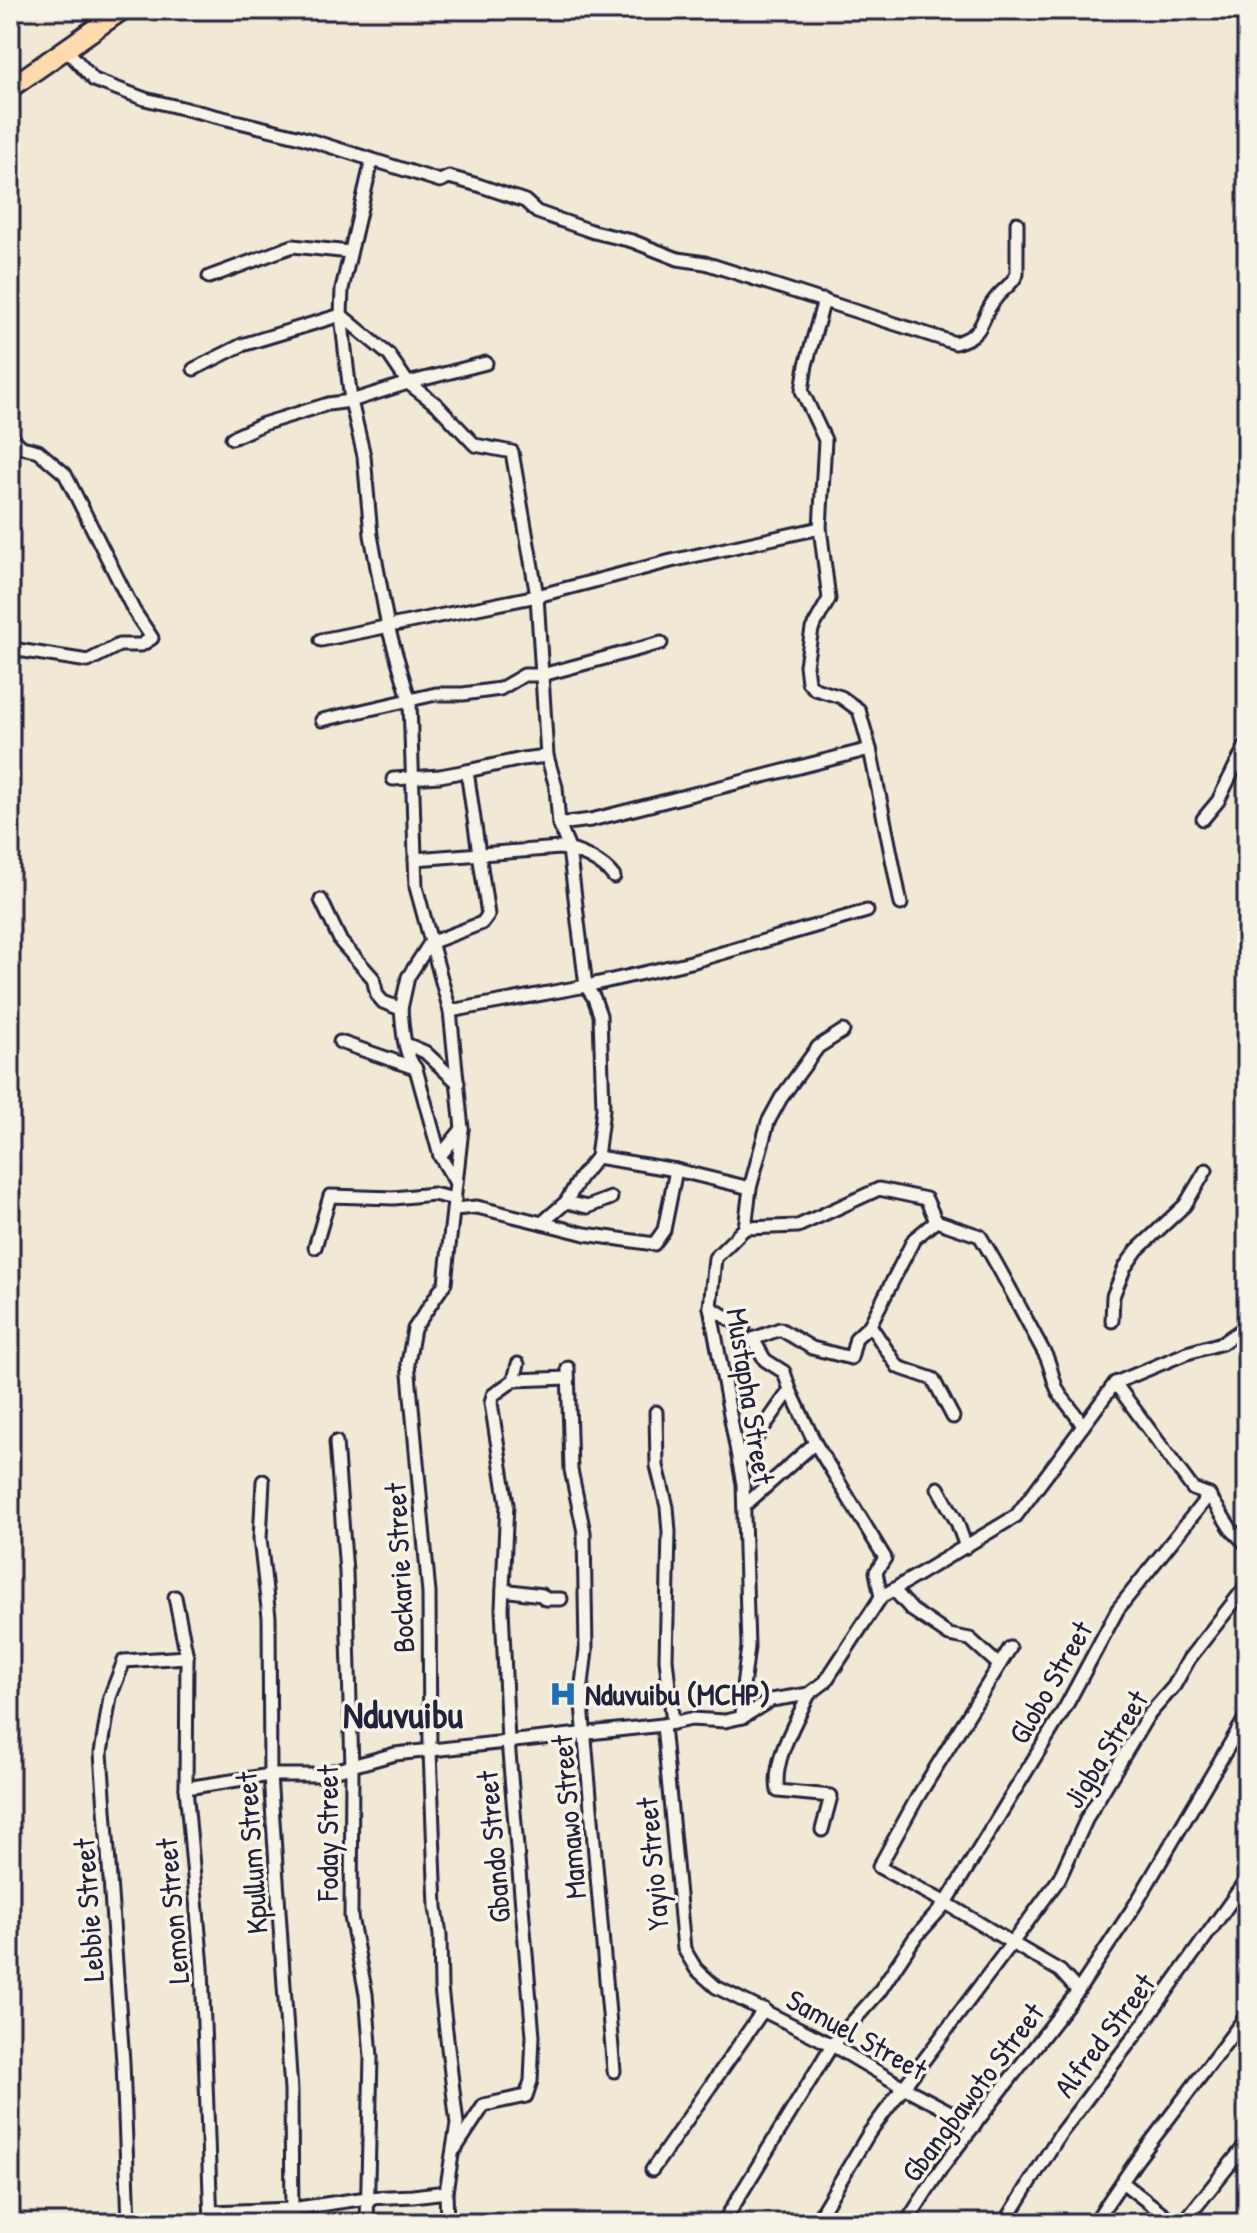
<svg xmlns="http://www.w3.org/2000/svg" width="1257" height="2233" viewBox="0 0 1257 2233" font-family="'Patrick Hand',sans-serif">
<rect width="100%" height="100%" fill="#f1e8d6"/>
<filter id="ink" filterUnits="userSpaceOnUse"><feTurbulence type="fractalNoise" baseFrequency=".0125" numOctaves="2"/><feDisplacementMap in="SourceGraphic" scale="16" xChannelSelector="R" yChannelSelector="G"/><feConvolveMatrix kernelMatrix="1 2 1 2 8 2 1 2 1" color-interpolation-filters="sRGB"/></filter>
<g filter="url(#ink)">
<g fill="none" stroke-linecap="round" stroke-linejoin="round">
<g stroke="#22223b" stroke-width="17">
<g id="street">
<path d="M 65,48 L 94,80 L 145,99 L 297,136 L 440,181 L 449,177 L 478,185 L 525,201 L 537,212 L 594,232 L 632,241 L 678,259 L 705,263 L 955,343 C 988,334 978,319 996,298 C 1003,289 1012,285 1017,274 L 1017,223"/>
<path d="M 372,160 L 342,289 L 341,315 L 351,401 L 364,456 L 371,535 L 388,627 L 410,702 L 416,887 L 450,1011 L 462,1129"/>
<path d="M 209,277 L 293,246 L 350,252"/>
<path d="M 824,300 L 806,365 L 802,391 L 825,440 L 820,528 L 829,599 L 812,629 L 806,665 L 808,682 L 815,689 L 841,697 L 859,710 L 870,749 L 901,904"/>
<path d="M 194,369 L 242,345 L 341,315 L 389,355 L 408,383 L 437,405 L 475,445 L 512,452 L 537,596 L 547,756"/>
<path d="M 10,436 L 22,447 L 38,451 L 65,474 L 134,611 L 152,638 L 141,645 L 119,645 L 88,661 L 18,650 L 10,653"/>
<path d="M 232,438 L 263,424 L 328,404 L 351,401 L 408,383 L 486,363"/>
<path d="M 321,640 L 537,596 L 671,561 L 820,528"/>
<path d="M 322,720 L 436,694 L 463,694 L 500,689 L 524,675 L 542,675 L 661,643"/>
<path d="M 467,771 L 522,759 L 547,756 L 556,787 L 559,824 L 591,820 L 870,749"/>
<path d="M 393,779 L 440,776 L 467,771 L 488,915 L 482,923 L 430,943 L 408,977 L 401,1009"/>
<path d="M 1203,819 L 1218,801 L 1247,743"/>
<path d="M 415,859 L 560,848 C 578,850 603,862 614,877"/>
<path d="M 321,900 L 341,942 L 373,978 L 377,995 L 383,1002 L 401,1009 C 403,1029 403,1053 416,1069 L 440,1156 L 456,1183"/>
<path d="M 450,1011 L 586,986 L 569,849 L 559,824"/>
<path d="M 340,1042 L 415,1068"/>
<path d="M 406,1044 L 425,1052 L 458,1083"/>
<path d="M 440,1156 L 462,1129 L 445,1283 L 414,1329 L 408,1363 L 429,1593 L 430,1751 L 436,1907 L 440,1935 L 441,1988 L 457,2124 L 446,2192 L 447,2223"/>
<path d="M 597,1157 L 676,1170 L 750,1188"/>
<path d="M 566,1202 L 587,1207 L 611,1198"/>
<path d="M 454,1209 L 477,1207 L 542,1223 L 566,1202 L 580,1178 L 597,1157 L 603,1109 L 600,1015 L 594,998 L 586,986 L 691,962 L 867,911"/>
<path d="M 542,1223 L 585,1234 L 654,1244 L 664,1230 L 676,1170"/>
<path d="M 745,1228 L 798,1226 L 879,1189 L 926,1199 L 936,1221 L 980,1236 C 1004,1275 1024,1316 1046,1356 C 1052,1368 1053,1385 1061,1396 C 1070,1407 1075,1413 1083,1426"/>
<path d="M 315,1247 L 330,1196 L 394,1198 L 433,1194 L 455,1199"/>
<path d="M 710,1307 L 744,1328"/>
<path d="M 1112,1321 L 1113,1296 L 1125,1267 L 1137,1250 L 1185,1205 L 1206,1170"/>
<path d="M 870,1325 L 898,1367 L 933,1379 L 953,1417"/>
<path d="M 568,1368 L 571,1470 L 584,1532 L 586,1650 L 581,1693 L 614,2071"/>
<path d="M 514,1380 L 568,1378"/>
<path d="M 1115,1383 L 1187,1353 L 1222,1343 L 1247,1326"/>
<path d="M 790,1390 L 815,1443 L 885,1558 L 876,1572 L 881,1597"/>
<path d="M 656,1412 L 657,1466 L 667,1507 L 669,1532 L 666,1659 L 673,1723"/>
<path d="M 336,1442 L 346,1572 L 352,1767 L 351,1917 L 366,1994 L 371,2057 L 367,2223"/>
<path d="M 739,1462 L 790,1390 L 784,1372 L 765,1360 L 753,1339 L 780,1329 L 812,1348 L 851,1358 L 856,1338 L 870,1325 L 914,1239 L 936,1221"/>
<path d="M 263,1481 L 260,1539 L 269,1617 L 270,1775 L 291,2091 L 292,2223"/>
<path d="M 938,1488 L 957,1522 L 966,1547"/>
<path d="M 744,1506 L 815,1443"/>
<path d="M 503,1590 L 542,1595 L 545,1599 L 561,1599"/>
<path d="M 894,1590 L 912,1610 L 949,1635 L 970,1639 L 999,1665"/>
<path d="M 175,1597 L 187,1657 L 186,1788 L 202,1967 L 211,2223"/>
<path d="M 1010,1648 L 917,1798 L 879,1867 L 946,1903 L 1012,1943 L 1059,1879 L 1088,1816 L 1147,1717 L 1174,1686 L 1189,1659 L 1247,1585"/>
<path d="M 809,1694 C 796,1722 772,1760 778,1791 L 831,1796 L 822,1830"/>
<path d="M 743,1717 L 741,1703 L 748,1647 L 743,1484 L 710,1307 L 715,1258 L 745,1228 L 750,1188 L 768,1122 L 781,1098 L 818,1047 L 843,1031"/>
<path d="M 663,1725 L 684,1949 L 696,1969 L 716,1987 L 832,2045 L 905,2088 L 975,2125"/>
<path d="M 186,1788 L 270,1775 L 319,1775 L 395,1754 L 663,1725 L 691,1719 L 725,1721 L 743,1717 L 771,1700 L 809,1694 L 825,1682 L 881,1597 L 1016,1516 L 1115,1383 L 1193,1489 L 1209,1495 L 1231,1529 L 1247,1545"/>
<path d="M 455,2149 L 484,2105 L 526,2096 L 531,2081 L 533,2036 L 508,1741 L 502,1608 L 507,1504 L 491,1403 L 493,1395 L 514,1380 L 518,1364"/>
<path d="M 652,2170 L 764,2009"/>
<path d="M 1122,2182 L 1175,2223"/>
<path d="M 211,2212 L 291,2209 L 367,2198 L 413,2196 L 446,2192"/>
<path d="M 129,2223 L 123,2062 L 101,1753 L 110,1697 L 124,1661 L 187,1657"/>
<path d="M 723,2223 L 832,2045 L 879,1992 L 914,1939 L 946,1903 L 1065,1708 L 1118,1609 L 1209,1495"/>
<path d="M 815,2223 L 869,2133 L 1012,1943 L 1060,1971 L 1078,1991 L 1135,1905 L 1247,1715"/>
<path d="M 906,2223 L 942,2167 L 1078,1991"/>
<path d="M 1005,2223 L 1060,2134 L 1139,2030 L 1247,1879"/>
<path d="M 1094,2223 L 1137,2160 L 1247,2015"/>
<path d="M 1183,2223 L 1247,2143"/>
</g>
</g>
<g stroke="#22223b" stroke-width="24">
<path id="primary" d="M 10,88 L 122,10"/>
</g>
<use href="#street" stroke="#f7f3e8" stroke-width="11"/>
<use href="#primary" stroke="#fedbac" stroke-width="18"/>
</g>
</g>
<defs>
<g id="hospital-bare" transform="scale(2.16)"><path d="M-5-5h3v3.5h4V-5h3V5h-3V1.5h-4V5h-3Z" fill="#1f6fb2" stroke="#f7f3e8" stroke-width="2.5" paint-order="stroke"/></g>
</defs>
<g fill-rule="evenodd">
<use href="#hospital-bare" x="563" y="1694"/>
</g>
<g text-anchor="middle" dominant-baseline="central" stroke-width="7" stroke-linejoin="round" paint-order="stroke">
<g font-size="30" fill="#22223b" stroke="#f7f3e8">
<text transform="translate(751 1396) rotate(81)">Mustapha Street</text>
<text transform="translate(399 1568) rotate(-93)">Bockarie Street</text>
<text transform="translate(1050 1682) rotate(-60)">Globo Street</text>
<text transform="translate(1105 1749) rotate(-58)">Jigba Street</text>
<text transform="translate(568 1817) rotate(-95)">Mamawo Street</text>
<text transform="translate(327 1833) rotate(-90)">Foday Street</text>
<text transform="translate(493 1847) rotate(-95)">Gbando Street</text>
<text transform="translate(251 1853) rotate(-94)">Kpullum Street</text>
<text transform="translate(652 1864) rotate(-95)">Yayio Street</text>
<text transform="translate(88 1910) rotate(-94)">Lebbie Street</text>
<text transform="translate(172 1911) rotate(-95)">Lemon Street</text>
<text transform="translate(857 2034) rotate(29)">Samuel Street</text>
<text transform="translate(1104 2035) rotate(-53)">Alfred Street</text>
<text transform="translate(972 2092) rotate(-53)">Gbangbawoto Street</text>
</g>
<g font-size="30" font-weight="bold" fill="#22223b" stroke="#f7f3e8" text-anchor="start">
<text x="585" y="1694">Nduvuibu (MCHP)</text>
</g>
<g font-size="38" font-weight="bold" fill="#22223b" stroke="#f7f3e8">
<text x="403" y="1714">Nduvuibu</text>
</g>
</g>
<rect width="1257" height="2233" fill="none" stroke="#f7f3e8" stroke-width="40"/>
<rect x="20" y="20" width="1217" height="2193" fill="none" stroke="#22223b" stroke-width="3" filter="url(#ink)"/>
</svg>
